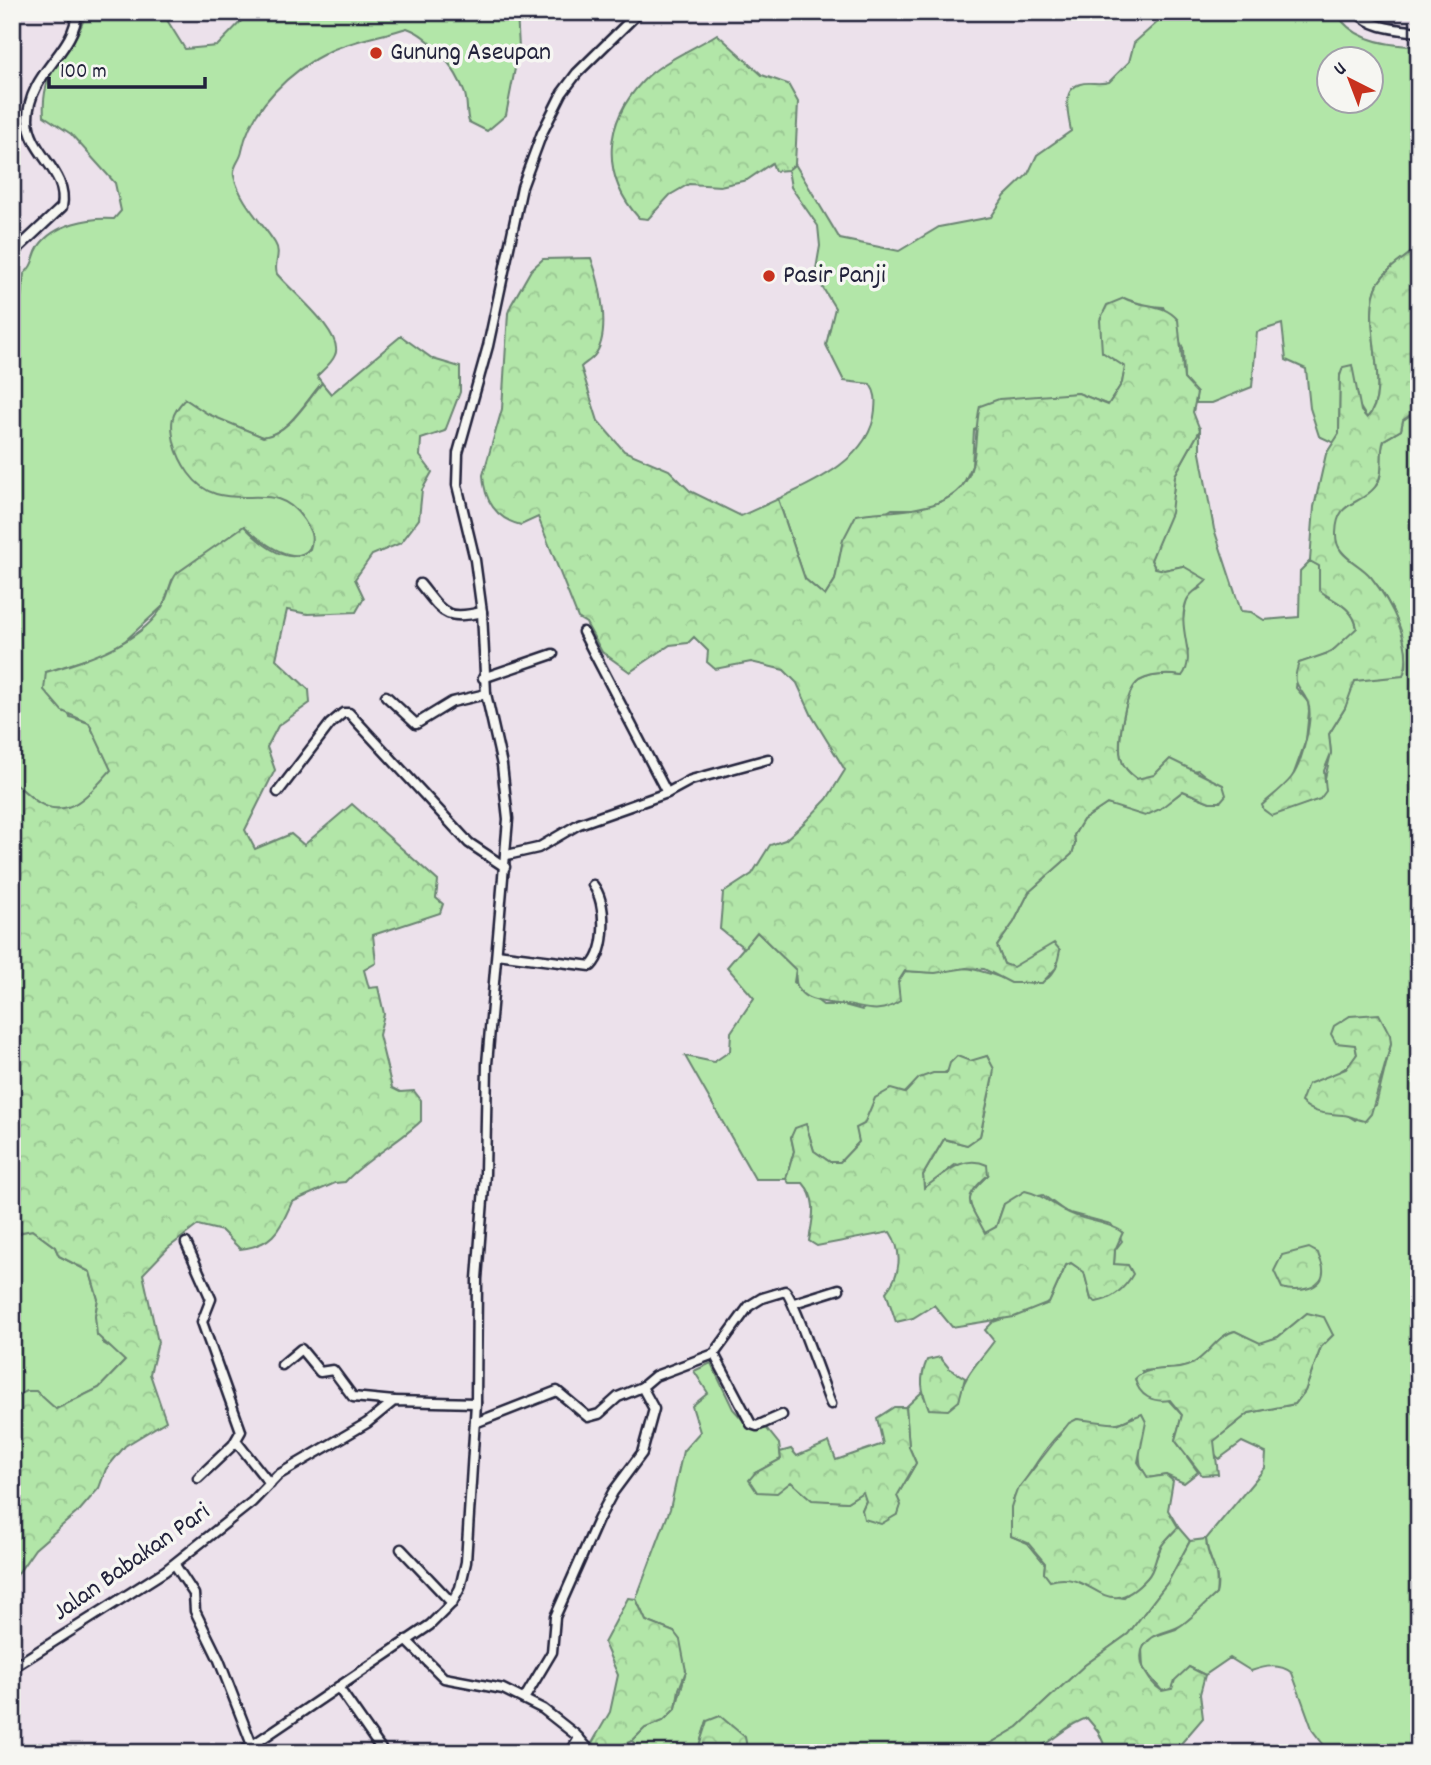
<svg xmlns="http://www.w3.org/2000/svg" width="1431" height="1765" viewBox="0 0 1431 1765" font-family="Dekko,sans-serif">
<defs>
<pattern id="forest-crowns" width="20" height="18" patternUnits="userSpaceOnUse" patternTransform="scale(1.75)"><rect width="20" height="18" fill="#b2e6a8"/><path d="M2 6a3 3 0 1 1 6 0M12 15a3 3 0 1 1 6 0" fill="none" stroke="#99c592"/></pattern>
</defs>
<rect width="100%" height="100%" fill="#ece1eb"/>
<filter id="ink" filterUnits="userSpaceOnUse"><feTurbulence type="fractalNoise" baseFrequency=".0143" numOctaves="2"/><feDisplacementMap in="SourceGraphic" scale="14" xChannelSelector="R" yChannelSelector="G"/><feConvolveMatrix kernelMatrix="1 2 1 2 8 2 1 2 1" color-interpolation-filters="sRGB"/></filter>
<g filter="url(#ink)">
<g fill="#b2e6a8" stroke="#6a8472" stroke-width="2" fill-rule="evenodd">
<path d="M 86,12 L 162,12 L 185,49 L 217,46 L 250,12 L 517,12 L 519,48 L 506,115 L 487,131 L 469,122 C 466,113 468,104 465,94 C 457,70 431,36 407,28 C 382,36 354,40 330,51 C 291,70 250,108 242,151 C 241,160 232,166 234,176 C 240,202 262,222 275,243 C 282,254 273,264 277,274 C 290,290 345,334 335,355 C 332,363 323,370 317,376 L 322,383 C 305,402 289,433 263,437 L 208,415 L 185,399 L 217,494 C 235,495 265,492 282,499 C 332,523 319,595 244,526 L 172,580 L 163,606 L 126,640 L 106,653 L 46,672 L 70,717 L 89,723 L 112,770 C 92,791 71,822 39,803 C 29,797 23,788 12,783 L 12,325 L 20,306 L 24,274 C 35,264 32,257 39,246 C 54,224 90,217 114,219 L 121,211 L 115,183 L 71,134 L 44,116 C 40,62 74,58 86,12 Z"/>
<path d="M 1169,12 L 1336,12 C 1351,40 1389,46 1419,46 L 1419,246 C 1406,258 1388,267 1379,282 C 1358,320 1394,390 1367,418 L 1340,376 L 1339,434 L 1334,443 L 1319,436 L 1310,408 L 1306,369 L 1286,360 L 1282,324 L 1257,332 L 1252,387 L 1212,403 L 1196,403 L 1196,393 L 1184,379 L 1183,348 L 1163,307 L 1138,305 L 1122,383 L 1108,405 L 1078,393 L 1044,397 L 974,430 L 972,466 L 959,493 L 924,509 L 892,509 L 843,540 L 835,580 L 825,596 L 805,579 L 778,499 C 816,482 871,457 875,410 C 876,399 876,393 870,384 L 844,381 L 826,345 L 835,308 L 815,275 L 820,246 L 818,226 L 791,187 L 788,170 L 795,164 L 840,239 L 899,251 L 939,227 L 991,217 L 1005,196 L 1028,174 L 1037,155 L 1071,131 C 1069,118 1060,90 1080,84 C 1088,81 1099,85 1109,82 L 1129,62 L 1134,43 ZM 1330,60 L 1372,60 L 1372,102 L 1330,102 Z"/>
<path d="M 1419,409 L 1419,1753 L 1330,1753 L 1313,1731 L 1292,1673 C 1279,1663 1265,1666 1251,1671 L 1230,1658 L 1205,1675 L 1189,1667 L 1172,1689 L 1162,1691 L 1143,1668 L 1142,1648 L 1152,1637 L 1176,1629 L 1216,1594 C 1222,1572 1207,1560 1206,1539 L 1265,1468 L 1266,1453 L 1242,1442 L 1219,1459 L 1213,1452 L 1213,1441 L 1249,1413 L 1295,1404 L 1305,1391 L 1321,1347 L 1333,1335 L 1307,1313 L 1278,1337 L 1260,1344 L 1235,1331 C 1217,1335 1208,1356 1192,1364 C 1179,1371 1157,1369 1142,1371 L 1182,1415 L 1175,1440 L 1198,1472 L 1184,1483 L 1166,1475 L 1148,1478 C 1136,1464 1141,1455 1139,1439 C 1138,1431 1135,1423 1133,1416 C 1116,1429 1097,1422 1077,1419 C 1048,1438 1032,1471 1013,1499 L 1011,1536 L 1028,1543 L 1045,1564 L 1044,1573 L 1071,1578 L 1104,1594 L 1123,1598 L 1147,1578 L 1163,1543 L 1178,1527 L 1190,1541 L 1168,1582 L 1128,1634 L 1085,1665 L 1018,1727 L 974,1753 L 748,1753 L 750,1750 L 707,1721 L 698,1749 L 690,1753 L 645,1753 L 632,1741 L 645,1728 L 663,1721 L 676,1708 L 686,1671 L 674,1632 L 646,1621 L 636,1599 L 670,1509 L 683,1451 L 700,1432 L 692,1406 L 708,1393 L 694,1371 L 711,1363 L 733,1409 L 751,1429 L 767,1429 L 779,1444 L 781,1459 L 755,1473 L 799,1485 L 811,1499 L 847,1502 L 864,1491 L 866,1501 L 862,1510 L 897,1496 L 916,1463 L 909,1447 L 906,1407 L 922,1392 L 930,1409 L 959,1401 C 961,1377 981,1360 994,1341 L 985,1330 L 993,1322 L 1049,1303 L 1066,1265 L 1071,1263 L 1084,1271 L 1091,1299 L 1114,1264 L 1115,1250 L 1122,1241 L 1111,1224 L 1066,1212 L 1043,1195 L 1004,1204 L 996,1227 L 989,1233 L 984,1233 C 969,1201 960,1200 988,1175 L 956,1164 L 924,1189 L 923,1175 L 944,1139 L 967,1145 L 980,1136 L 993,1076 L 993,1069 L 987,1056 L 950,1070 L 905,1093 L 876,1098 L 860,1141 L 840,1162 L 830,1162 L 814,1151 L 806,1125 L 791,1137 L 794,1151 L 786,1179 L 755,1179 L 685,1056 L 714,1062 L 730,1051 L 731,1032 L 754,998 L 727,967 L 757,932 L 796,970 L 794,982 L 823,1005 L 844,1005 L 862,1010 L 898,982 L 905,971 C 916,971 927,973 938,972 C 947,971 956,968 965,968 C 994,969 1046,1008 1059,959 L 1013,968 L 1004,964 L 997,946 L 1014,922 L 1029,892 L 1072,854 L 1075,844 L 1074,835 L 1083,820 L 1107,804 C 1146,811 1148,819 1183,791 L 1210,802 L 1220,802 L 1214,783 L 1198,770 L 1137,779 C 1130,773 1123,768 1121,759 C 1117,743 1125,690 1139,681 C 1151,674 1168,674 1182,676 L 1188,650 L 1181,631 L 1186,601 L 1192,592 L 1201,588 L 1183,566 L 1164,570 L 1155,568 L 1151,560 L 1173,494 L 1175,475 L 1200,430 L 1200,453 L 1214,529 L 1241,611 L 1251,612 L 1264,620 L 1299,617 L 1300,571 L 1310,561 L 1319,566 L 1326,596 C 1341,603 1354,611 1357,628 C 1343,648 1323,657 1299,663 L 1296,688 L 1308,702 L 1309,711 L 1306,740 L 1293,776 L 1301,805 L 1320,799 L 1331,753 L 1329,734 L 1345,708 L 1350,689 L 1355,681 L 1406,668 C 1409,640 1390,599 1371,578 C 1355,560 1324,550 1337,518 C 1345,501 1365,500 1375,487 C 1386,473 1378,456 1384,440 L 1401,430 L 1403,420 ZM 1350,1016 C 1368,1016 1389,1024 1391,1044 L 1376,1105 L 1355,1120 L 1347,1115 L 1338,1073 L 1353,1062 L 1357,1054 Z"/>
<path d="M 32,1230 L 55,1247 L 59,1256 L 90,1272 L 98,1299 L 95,1316 L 103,1343 L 120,1353 L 125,1361 L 99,1388 L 56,1409 L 19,1394 L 12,1398 L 12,1240 L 22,1232 Z"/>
</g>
<g fill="url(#forest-crowns)" stroke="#6a8472" stroke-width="2">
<path d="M 717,34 L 762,75 L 788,84 L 798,102 L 795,164 L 788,170 L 775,171 L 772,163 L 747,180 L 720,186 L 689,184 L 670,195 L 648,219 L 639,218 C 600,175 604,122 643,81 C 662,61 694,49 717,34 Z"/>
<path d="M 1419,246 L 1419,409 L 1403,420 L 1401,430 L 1384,440 C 1378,456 1386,473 1375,487 C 1359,507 1337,499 1336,533 C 1335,558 1358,561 1371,577 C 1390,601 1415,646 1403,676 L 1355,681 L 1345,708 L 1329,734 L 1331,753 L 1324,771 L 1326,791 L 1320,799 L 1272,816 L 1264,810 L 1262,805 C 1272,796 1283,788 1291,778 C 1301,766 1314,718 1308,703 C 1301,685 1290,687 1299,663 L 1331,652 L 1357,628 C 1353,606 1334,602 1319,590 L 1319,566 L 1310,561 L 1314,507 L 1326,454 L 1339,434 L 1340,376 L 1343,367 L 1352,365 L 1361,411 L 1367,418 C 1394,390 1358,319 1379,282 C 1388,267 1406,258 1419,246 Z"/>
<path d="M 591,258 C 600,282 612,335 594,356 C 591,360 585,363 581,367 L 598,421 L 624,451 L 669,470 L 690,491 L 741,516 L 778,499 L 805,579 L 825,596 L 835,580 L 843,540 L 856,515 C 896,508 960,516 972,466 C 977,448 975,426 980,406 L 999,399 L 1078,393 L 1108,405 L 1122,383 L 1125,367 L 1102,352 L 1100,320 L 1107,305 L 1124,298 C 1143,308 1163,302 1178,320 L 1184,379 L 1197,393 L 1193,412 L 1200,430 L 1175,475 L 1171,513 L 1151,560 L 1155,568 L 1164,570 L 1183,566 L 1207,580 C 1201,588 1191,591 1187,600 C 1175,629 1198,656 1182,676 C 1168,674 1152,674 1139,681 C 1125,690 1117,743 1121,758 C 1123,768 1130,773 1137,779 L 1154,775 L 1170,759 L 1223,785 L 1226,795 L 1220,802 L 1210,802 L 1183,791 L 1160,809 L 1145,816 L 1107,804 L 1083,820 L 1074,835 L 1075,844 L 1072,854 L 1029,892 L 1014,922 L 997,946 L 1004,964 L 1013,967 L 1054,943 L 1060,950 L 1056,968 L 1042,983 L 1011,983 L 984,969 L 966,968 L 935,973 L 905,971 L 898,982 L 900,1001 C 879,1015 867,1008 846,1005 C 823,1002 791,1003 796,970 L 757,932 L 744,948 L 720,929 L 723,893 L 752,874 L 770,845 L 785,840 L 804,823 L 827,799 L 845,770 L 812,716 L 797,683 L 784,670 L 751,662 L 715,669 L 707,662 L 708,651 L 694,637 L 688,643 L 670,645 L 630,672 L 602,652 L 586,623 L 578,618 L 538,517 L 521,525 C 496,519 484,500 483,475 L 502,409 L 508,313 L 511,305 L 531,270 L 543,259 Z"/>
<path d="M 401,336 L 433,359 L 460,367 L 460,392 L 445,431 L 421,439 L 420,456 L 432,472 L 422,490 L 419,519 L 401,543 L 372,555 L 355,579 L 364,598 L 356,612 L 308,614 L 287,610 L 276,659 L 309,690 L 310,703 L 278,726 L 267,747 L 275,770 L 245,830 L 255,849 L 291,834 L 304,845 L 352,804 L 438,881 L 436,898 L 443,904 L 440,913 L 373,935 L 376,963 L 364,970 L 369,988 L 378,987 L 384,1014 L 379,1035 L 392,1088 L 400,1092 L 414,1091 L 421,1100 L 421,1121 C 397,1144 367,1158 345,1182 L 335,1183 L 292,1202 C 279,1230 274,1245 240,1249 L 222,1231 L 198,1225 L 168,1248 L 143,1274 L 158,1342 L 150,1374 L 166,1421 L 125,1446 L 106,1469 L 99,1488 L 80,1510 L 35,1549 L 12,1582 L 12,1398 L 27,1391 L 36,1391 L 56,1409 L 99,1388 L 125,1361 L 97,1335 L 95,1316 L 98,1299 L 90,1272 L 59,1256 L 55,1247 L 32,1230 L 22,1232 L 12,1240 L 12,783 C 23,788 29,797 39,803 C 70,821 92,791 111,770 L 89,723 L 62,711 L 44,690 L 46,672 C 83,662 142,642 162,607 C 169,596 169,583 177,573 L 244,526 C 259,542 288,569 310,549 C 314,537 311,531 304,520 C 279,483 251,504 216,494 C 194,488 179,462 174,442 C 170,422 171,414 185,399 L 208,414 L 263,437 C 289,433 306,402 322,383 L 331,394 Z"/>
<path d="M 1379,1014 L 1390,1035 L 1391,1044 L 1371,1114 L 1365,1121 C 1357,1120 1350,1115 1343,1115 C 1326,1113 1315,1115 1301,1102 L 1308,1084 L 1346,1069 L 1357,1054 L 1355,1045 L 1336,1043 L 1331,1034 L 1334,1026 L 1350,1016 Z"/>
<path d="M 957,1056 L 970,1061 L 987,1056 L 994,1069 L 993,1076 L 980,1136 L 967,1145 L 944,1139 L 923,1175 L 924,1188 C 943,1176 962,1153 987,1165 L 988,1175 C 960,1200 969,1202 985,1233 L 996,1227 L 1004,1204 L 1025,1191 C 1043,1195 1050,1203 1065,1211 C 1083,1222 1105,1220 1123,1232 L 1115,1250 L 1114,1264 L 1128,1265 L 1133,1274 C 1125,1288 1113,1299 1096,1302 L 1091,1299 L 1084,1272 L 1071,1263 L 1066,1265 L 1049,1303 L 1014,1317 L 952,1327 L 934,1305 L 913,1318 L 896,1322 L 886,1292 C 901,1274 903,1252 890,1232 L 817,1246 L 809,1241 C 812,1220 819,1201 803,1183 L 789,1183 L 786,1179 L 794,1151 L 791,1137 L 795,1128 L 806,1124 L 814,1151 L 830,1162 L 840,1162 L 859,1142 L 856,1128 L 864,1124 L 875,1098 L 891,1089 L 905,1093 L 919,1078 L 933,1073 L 947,1073 L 950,1063 Z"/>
<path d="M 1309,1248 L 1318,1253 C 1319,1258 1323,1264 1323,1269 C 1325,1290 1296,1293 1282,1288 L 1274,1271 L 1282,1255 Z"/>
<path d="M 1307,1313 L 1324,1317 L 1333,1335 L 1321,1347 L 1305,1391 L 1295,1404 L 1249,1413 L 1214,1441 L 1218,1474 L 1202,1475 L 1175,1440 L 1182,1415 L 1170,1400 C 1153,1403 1139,1396 1135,1379 C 1150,1363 1174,1374 1192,1364 C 1208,1356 1217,1335 1235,1331 L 1260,1343 L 1278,1337 Z"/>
<path d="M 940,1357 L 949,1368 L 965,1378 L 959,1401 L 948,1410 L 929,1409 C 921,1390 919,1379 927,1360 Z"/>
<path d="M 894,1407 L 906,1407 L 909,1447 L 916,1463 L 897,1496 L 901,1505 L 898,1514 L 881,1524 L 864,1519 L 862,1510 L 866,1501 L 863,1492 L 847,1502 L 812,1500 L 791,1482 L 777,1493 L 757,1492 L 749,1480 L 755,1473 L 781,1459 L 780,1452 L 791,1449 L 797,1456 L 829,1442 L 836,1460 L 883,1444 L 877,1418 Z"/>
<path d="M 1142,1414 L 1146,1422 L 1138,1462 L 1148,1478 L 1166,1475 L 1173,1481 L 1168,1510 L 1178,1527 C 1172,1534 1165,1540 1160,1548 C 1155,1558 1155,1570 1147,1578 C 1104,1626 1095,1568 1050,1581 L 1044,1573 L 1045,1563 L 1028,1543 L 1011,1536 L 1011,1507 L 1017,1490 L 1069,1423 L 1077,1419 L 1117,1424 Z"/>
<path d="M 1206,1539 C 1207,1564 1220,1564 1216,1594 C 1205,1604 1195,1615 1183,1624 C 1174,1631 1162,1631 1153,1637 C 1130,1651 1145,1680 1162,1691 L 1172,1689 L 1175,1680 L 1189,1667 L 1205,1675 L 1200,1694 L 1203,1718 L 1173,1753 L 1108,1753 L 1098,1731 L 1087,1718 C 1068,1724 1057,1738 1040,1747 C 1020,1757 995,1753 974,1753 L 1018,1727 L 1085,1665 L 1128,1634 L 1168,1582 L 1190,1541 Z"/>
<path d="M 628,1598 L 636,1599 L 646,1621 L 674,1632 L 680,1640 L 686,1671 L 679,1689 L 676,1708 L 663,1721 L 645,1728 L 632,1741 L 603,1753 L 592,1743 L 610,1712 L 618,1675 L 604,1643 Z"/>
<path d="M 720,1716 L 745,1737 L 748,1753 L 690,1753 L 698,1749 L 707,1721 Z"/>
</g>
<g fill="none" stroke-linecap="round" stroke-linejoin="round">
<g stroke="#22223b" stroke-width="13">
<g id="minor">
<path d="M 1357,12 C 1373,29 1397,29 1419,32"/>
<path d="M 12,254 L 62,207 C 69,171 29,154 28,119 C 28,73 75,52 77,12"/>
<path d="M 420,584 C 443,612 444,621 482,612"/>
<path d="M 583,632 L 667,793"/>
<path d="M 483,678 L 553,654"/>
<path d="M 386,696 L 416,724 L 452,702 L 486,694"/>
<path d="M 278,792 L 330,724 L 343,713 L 349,713 L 469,843 L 505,867"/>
<path d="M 507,855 L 538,848 L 579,824 L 667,793 L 691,780 L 768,759"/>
<path d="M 497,954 L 591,966 C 607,949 607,903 593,885"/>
<path d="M 186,1243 L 211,1299 L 202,1322 L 241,1431 L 233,1445 L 198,1478"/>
<path d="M 794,1303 L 839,1289"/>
<path d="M 714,1354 L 751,1424 L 757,1426 L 782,1415"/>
<path d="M 282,1365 L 301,1349 L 320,1372 L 333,1370 L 353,1397 L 394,1401"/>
<path d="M 475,1423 L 557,1391 L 588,1417 L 599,1414 L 618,1397 L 642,1387 L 655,1376 L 714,1354 L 749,1306 L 762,1298 L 785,1291 C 793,1296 824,1388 831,1404"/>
<path d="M 236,1441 L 270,1484"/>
<path d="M 401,1549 L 452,1603"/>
<path d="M 175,1565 L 194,1594 L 195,1611 L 219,1660 L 252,1745"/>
<path d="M 406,1640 L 444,1678 L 503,1689 L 543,1709 L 576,1735 L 592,1753"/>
<path d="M 12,1668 L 165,1571 L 252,1502 L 278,1475 L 367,1423 L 394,1401 L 476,1403"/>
<path d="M 338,1687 L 384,1753"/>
<path d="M 524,1699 L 552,1652 L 555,1617 L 598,1520 L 613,1492 L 642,1453 L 654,1409 L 642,1387"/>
<path d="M 241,1753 L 430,1625 L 452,1603 L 460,1588 L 466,1562 L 476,1403 L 477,1279 L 485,1174 L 487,1064 L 508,819 L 502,765 L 486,694 L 482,612 L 475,560 L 457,485 L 458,453 L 488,346 L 522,187 L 542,133 L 562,93 L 577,73 L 639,12"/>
<path d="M 570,1753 L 579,1738"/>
</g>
</g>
<use href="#minor" stroke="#f6f6f2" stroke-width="8"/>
</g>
</g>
<g fill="#c8321e" stroke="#f6f6f2" stroke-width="2.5">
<circle cx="376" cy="53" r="7"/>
<circle cx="769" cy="276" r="7"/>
</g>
<g text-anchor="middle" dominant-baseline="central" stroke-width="7" stroke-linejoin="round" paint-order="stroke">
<g font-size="26" fill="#22223b" stroke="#f6f6f2" text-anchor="start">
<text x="390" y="53">Gunung Aseupan</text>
<text x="783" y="276">Pasir Panji</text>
</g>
<g font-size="26" fill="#22223b" stroke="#f6f6f2">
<text transform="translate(132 1563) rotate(-35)">Jalan Babakan Pari</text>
</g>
</g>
<rect width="1431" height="1765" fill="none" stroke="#f6f6f2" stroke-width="42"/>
<rect x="21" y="21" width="1389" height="1723" fill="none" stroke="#22223b" stroke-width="2.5" filter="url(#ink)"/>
<g transform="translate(1350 80) rotate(318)"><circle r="33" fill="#f6f6f2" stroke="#a1a1a9" stroke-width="2"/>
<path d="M0-5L12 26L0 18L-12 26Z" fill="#c8321e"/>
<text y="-10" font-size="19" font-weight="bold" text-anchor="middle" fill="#22223b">U</text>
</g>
<path d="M49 77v10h156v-10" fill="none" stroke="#22223b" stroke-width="3.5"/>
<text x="60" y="77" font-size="21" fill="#22223b" stroke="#f6f6f2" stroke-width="5" paint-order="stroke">100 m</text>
</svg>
